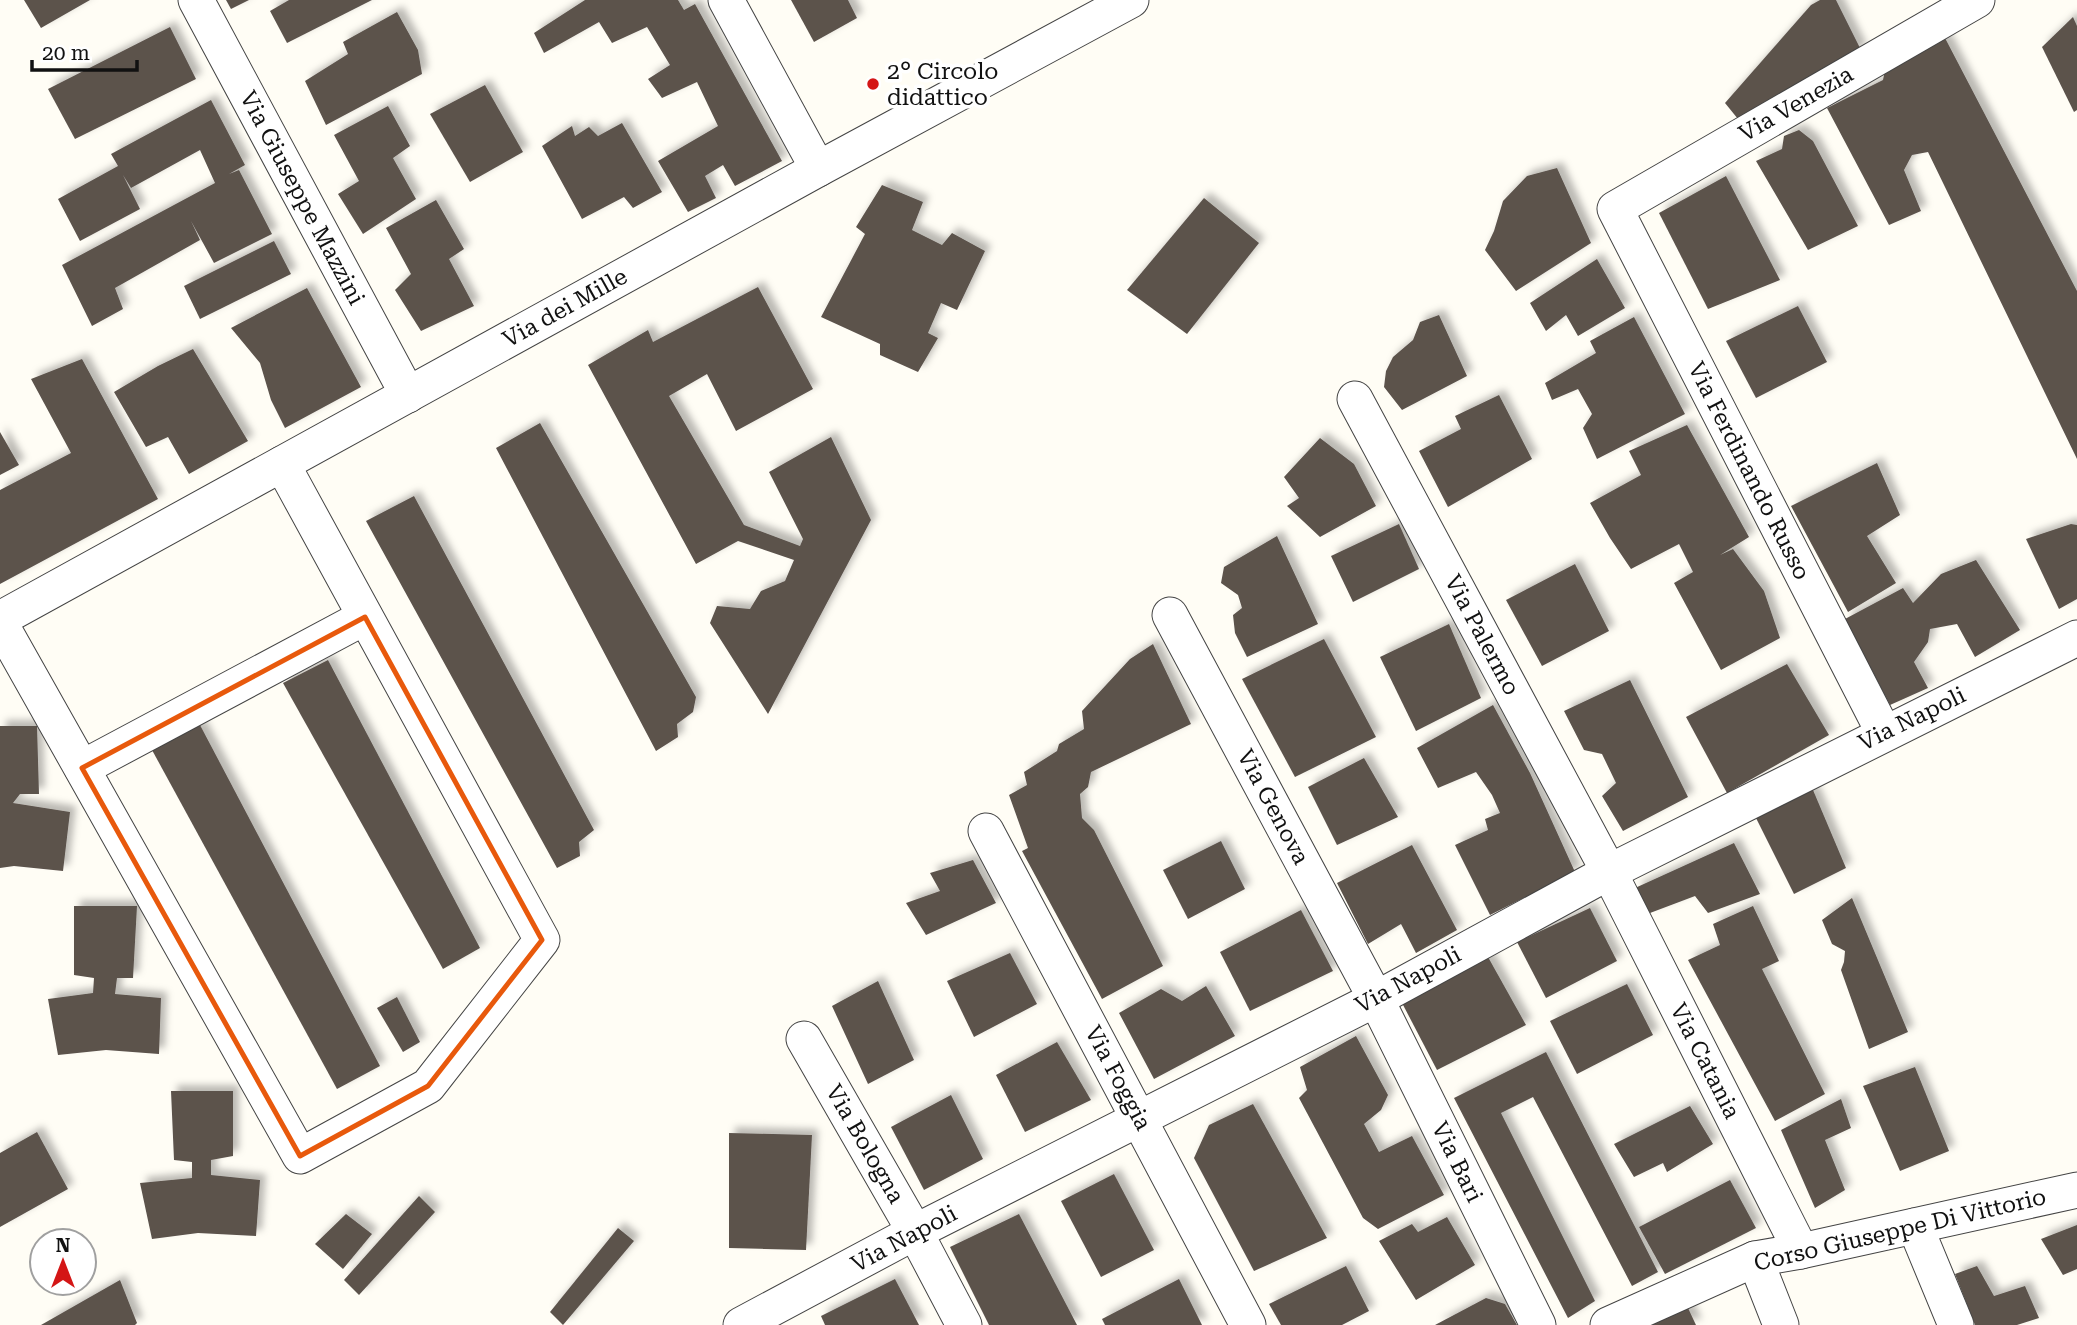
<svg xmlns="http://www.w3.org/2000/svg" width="2077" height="1325" viewBox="0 0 2077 1325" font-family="'Roboto Serif',serif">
<defs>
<filter id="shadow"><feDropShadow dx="6" dy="-6" stdDeviation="3.5" flood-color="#0004"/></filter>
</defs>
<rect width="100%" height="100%" fill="#fffdf5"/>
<g fill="#5b524c" filter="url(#shadow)">
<path d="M 24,0 L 90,0 L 41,28 Z"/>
<path d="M 226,0 L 249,0 L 231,9 Z"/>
<path d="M 289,0 L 372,0 L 287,43 L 270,11 Z"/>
<path d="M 585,0 L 678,0 L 684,10 L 695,4 L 782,161 L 735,186 L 723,165 L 705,176 L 716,198 L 688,212 L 658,161 L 718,126 L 697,82 L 662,98 L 648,79 L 670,65 L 647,27 L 612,43 L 599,22 L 544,53 L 534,33 Z"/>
<path d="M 791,0 L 848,0 L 857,18 L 814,42 Z"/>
<path d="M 1820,0 L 1836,0 L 1861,50 L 1738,119 L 1725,103 L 1811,5 Z"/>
<path d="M 397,12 L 418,50 L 422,74 L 326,125 L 305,81 L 348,54 L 343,42 Z"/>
<path d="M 2073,17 L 2077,26 L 2077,110 L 2074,112 L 2042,47 Z"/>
<path d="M 170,27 L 196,79 L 75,139 L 48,89 Z"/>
<path d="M 1945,38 L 2077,291 L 2077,459 L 1928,152 L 1912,155 L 1904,170 L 1921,211 L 1889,225 L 1827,108 L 1883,80 L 1886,65 Z"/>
<path d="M 485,85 L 523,152 L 470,182 L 430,114 Z"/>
<path d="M 211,100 L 245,165 L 229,174 L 239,170 L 272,234 L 214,263 L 191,221 L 200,240 L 115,288 L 123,309 L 92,326 L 62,265 L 215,183 L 200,150 L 131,188 L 123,175 L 140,209 L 80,241 L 58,199 L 118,166 L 111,154 Z"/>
<path d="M 388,106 L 410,146 L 393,158 L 416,199 L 363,234 L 338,194 L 359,181 L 334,135 Z"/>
<path d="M 622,123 L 662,192 L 633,208 L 624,197 L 582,219 L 542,146 L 572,126 L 575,136 L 589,127 L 598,136 Z"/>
<path d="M 1799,130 L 1813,141 L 1858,226 L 1808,250 L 1756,161 L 1782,149 L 1784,136 Z"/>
<path d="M 1557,168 L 1591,243 L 1516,291 L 1485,250 L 1494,231 L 1503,201 L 1527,176 Z"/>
<path d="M 1726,176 L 1780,280 L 1708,309 L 1659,213 Z"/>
<path d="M 882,185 L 923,202 L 912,230 L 942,245 L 952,233 L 985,251 L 957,310 L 941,303 L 928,333 L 938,338 L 918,372 L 880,355 L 880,344 L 821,317 L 865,234 L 856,227 Z"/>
<path d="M 1204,198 L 1259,243 L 1187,334 L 1127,290 Z"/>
<path d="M 436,200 L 464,249 L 449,259 L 474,306 L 421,331 L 395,290 L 411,274 L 386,228 Z"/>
<path d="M 274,241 L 291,274 L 200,319 L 184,286 Z"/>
<path d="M 1597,259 L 1625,308 L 1578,336 L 1566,315 L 1546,331 L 1530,303 Z"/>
<path d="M 758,287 L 813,389 L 736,431 L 707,374 L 669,396 L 744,525 L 800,546 L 803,539 L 769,472 L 831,437 L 871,520 L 768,714 L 710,623 L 717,606 L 750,609 L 761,591 L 785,581 L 794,560 L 738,541 L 696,564 L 588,365 L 648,330 L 653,342 Z"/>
<path d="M 307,288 L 361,387 L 285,428 L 271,400 L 260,363 L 231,328 Z"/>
<path d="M 1798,306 L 1827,362 L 1756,398 L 1726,341 Z"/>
<path d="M 1439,315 L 1467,376 L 1402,410 L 1384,387 L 1386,371 L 1393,357 L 1413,340 L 1420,322 Z"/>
<path d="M 1634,317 L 1685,414 L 1597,459 L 1583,428 L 1592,414 L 1578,389 L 1552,400 L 1545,383 L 1596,353 L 1590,341 Z"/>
<path d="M 193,349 L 248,441 L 189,474 L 168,437 L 146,447 L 114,392 L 158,366 Z"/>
<path d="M 82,359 L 158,499 L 0,584 L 0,490 L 71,453 L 31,379 Z"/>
<path d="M 1499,395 L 1532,459 L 1448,507 L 1419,451 L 1461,429 L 1455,416 Z"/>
<path d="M 540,423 L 696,697 L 693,712 L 677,724 L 678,737 L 656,751 L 496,448 Z"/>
<path d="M 1687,425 L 1749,537 L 1720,555 L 1733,549 L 1764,591 L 1780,638 L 1721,670 L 1674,583 L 1693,572 L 1679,544 L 1631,569 L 1610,538 L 1590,503 L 1641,475 L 1629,451 Z"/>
<path d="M 0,432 L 19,465 L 0,475 Z"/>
<path d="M 1320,438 L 1354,464 L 1376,506 L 1320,537 L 1287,506 L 1299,498 L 1284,477 Z"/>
<path d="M 1877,463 L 1900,515 L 1867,536 L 1896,583 L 1848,612 L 1791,506 Z"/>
<path d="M 414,496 L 594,830 L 579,842 L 580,856 L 557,868 L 366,521 Z"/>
<path d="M 1399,524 L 1419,569 L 1353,602 L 1331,556 Z"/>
<path d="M 2071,524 L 2077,525 L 2077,599 L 2059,609 L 2026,539 Z"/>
<path d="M 1277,536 L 1318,624 L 1247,657 L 1235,633 L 1233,615 L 1242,608 L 1238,595 L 1221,583 L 1224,567 Z"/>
<path d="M 1976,560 L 2020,630 L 1975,657 L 1957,624 L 1930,629 L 1928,642 L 1914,662 L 1928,688 L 1890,705 L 1845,619 L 1903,588 L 1913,603 L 1941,574 Z"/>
<path d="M 1575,564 L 1609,631 L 1542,666 L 1506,600 Z"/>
<path d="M 1449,624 L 1481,698 L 1416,731 L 1380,657 Z"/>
<path d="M 1324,639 L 1376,737 L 1295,777 L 1242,679 Z"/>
<path d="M 1153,644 L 1191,724 L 1091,772 L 1088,787 L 1080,794 L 1082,818 L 1094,830 L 1163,966 L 1102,999 L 1022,851 L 1028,848 L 1009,795 L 1027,785 L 1024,772 L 1057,751 L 1059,744 L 1084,729 L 1082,711 L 1130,659 Z"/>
<path d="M 328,660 L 480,948 L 443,969 L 283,683 Z"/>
<path d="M 1787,664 L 1829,735 L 1727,793 L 1686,717 Z"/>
<path d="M 1630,680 L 1688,797 L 1623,831 L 1602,796 L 1616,783 L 1602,754 L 1584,750 L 1564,711 Z"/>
<path d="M 1493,705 L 1530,773 L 1575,872 L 1490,915 L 1455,845 L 1488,830 L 1485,819 L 1500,813 L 1492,795 L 1476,772 L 1438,788 L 1417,748 Z"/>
<path d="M 200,725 L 380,1066 L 337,1089 L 152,750 Z"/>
<path d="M 0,726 L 37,726 L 39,794 L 20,794 L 13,803 L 70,812 L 63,871 L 14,866 L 0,868 Z"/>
<path d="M 1364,758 L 1398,817 L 1337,845 L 1308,787 Z"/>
<path d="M 1813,790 L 1846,868 L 1794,894 L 1756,818 Z"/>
<path d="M 1221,841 L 1245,889 L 1188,919 L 1163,870 Z"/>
<path d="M 1734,843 L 1760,894 L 1708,913 L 1695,896 L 1650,913 L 1635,888 Z"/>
<path d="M 1412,845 L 1457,930 L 1416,953 L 1401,924 L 1368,944 L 1337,883 Z"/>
<path d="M 973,860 L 996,903 L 926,935 L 906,903 L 940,891 L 930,873 Z"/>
<path d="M 1852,898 L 1908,1032 L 1869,1049 L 1841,970 L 1844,962 L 1845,951 L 1832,944 L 1822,920 Z"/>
<path d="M 74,906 L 137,906 L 133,978 L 117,978 L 115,994 L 161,998 L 159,1054 L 106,1050 L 58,1055 L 48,999 L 93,993 L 94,978 L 74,975 Z"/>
<path d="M 1753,906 L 1779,961 L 1762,969 L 1825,1094 L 1775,1121 L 1688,960 L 1720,945 L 1713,924 Z"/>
<path d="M 1590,908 L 1617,961 L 1546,998 L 1517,942 Z"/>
<path d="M 1301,910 L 1333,971 L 1250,1011 L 1220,952 Z"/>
<path d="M 1010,953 L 1037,1004 L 974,1037 L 947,981 Z"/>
<path d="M 1488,957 L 1526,1025 L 1437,1070 L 1401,1001 Z"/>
<path d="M 878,981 L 914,1060 L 868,1084 L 832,1006 Z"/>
<path d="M 1627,984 L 1653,1035 L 1577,1074 L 1550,1021 Z"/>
<path d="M 1206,986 L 1235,1036 L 1154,1079 L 1119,1013 L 1161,989 L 1182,1001 Z"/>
<path d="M 397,997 L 420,1042 L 403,1052 L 377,1008 Z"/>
<path d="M 1356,1036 L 1388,1095 L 1381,1110 L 1364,1124 L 1379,1152 L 1412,1136 L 1444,1195 L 1378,1229 L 1363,1218 L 1299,1098 L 1307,1090 L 1300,1067 Z"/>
<path d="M 1057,1042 L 1091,1100 L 1025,1132 L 996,1075 Z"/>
<path d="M 1546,1052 L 1658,1272 L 1632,1286 L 1533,1097 L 1501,1113 L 1595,1301 L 1568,1318 L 1454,1098 Z"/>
<path d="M 1915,1067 L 1949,1151 L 1900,1171 L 1863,1086 Z"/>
<path d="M 171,1091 L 233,1091 L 233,1156 L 211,1160 L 211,1175 L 260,1180 L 256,1236 L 198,1233 L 152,1239 L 140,1183 L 192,1178 L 192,1162 L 174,1160 Z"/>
<path d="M 951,1095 L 983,1159 L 924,1190 L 891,1127 Z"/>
<path d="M 1841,1099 L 1851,1128 L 1825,1140 L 1845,1190 L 1815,1208 L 1781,1130 Z"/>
<path d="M 1253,1104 L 1327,1238 L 1254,1271 L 1194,1158 L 1209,1125 Z"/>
<path d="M 1690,1106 L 1713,1144 L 1667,1172 L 1663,1163 L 1634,1177 L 1614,1144 Z"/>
<path d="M 37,1132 L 68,1189 L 0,1227 L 0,1153 Z"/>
<path d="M 729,1133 L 812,1135 L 806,1250 L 729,1248 Z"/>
<path d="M 1114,1174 L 1154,1250 L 1101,1277 L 1061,1201 Z"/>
<path d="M 1730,1180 L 1756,1228 L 1665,1274 L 1639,1227 Z"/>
<path d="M 419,1196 L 435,1212 L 359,1295 L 344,1280 Z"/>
<path d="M 346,1214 L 372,1234 L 343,1269 L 315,1244 Z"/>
<path d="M 1019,1214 L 1077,1325 L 989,1325 L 950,1247 Z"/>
<path d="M 1447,1217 L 1475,1265 L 1416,1300 L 1379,1241 L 1412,1224 L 1418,1232 Z"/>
<path d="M 2077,1225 L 2077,1269 L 2063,1275 L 2041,1239 Z"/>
<path d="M 618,1228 L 634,1241 L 563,1325 L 550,1312 Z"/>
<path d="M 1346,1266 L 1369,1311 L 1342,1325 L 1281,1325 L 1269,1304 Z"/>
<path d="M 1977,1266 L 1994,1296 L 2025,1286 L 2039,1318 L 2017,1325 L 1975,1325 L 1955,1274 Z"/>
<path d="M 895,1279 L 919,1325 L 825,1325 L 821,1316 Z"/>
<path d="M 1179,1279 L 1202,1325 L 1105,1325 L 1102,1319 Z"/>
<path d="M 120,1280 L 137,1323 L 135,1325 L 41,1325 Z"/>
<path d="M 1486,1298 L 1505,1304 L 1517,1325 L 1435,1325 Z"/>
<path d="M 1688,1308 L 1696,1325 L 1647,1325 Z"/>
</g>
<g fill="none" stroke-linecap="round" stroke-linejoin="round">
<g stroke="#444" stroke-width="37">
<g id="minor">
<path d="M 196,0 L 408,395"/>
<path d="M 726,0 L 818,169"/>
<path d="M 1355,399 L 1609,872 L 1801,1251"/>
<path d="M 1170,615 L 1376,999 L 1538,1325"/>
<path d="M 0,619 L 818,169 L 1131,0"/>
<path d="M 0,623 L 300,1156 L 428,1086 L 542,940 L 282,464"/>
<path d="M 1884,733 L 1615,209 L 1977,0"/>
<path d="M 82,768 L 365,617"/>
<path d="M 986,831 L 1248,1325"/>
<path d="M 804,1039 L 915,1232 L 964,1325"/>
<path d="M 1915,1226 L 1956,1325"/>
<path d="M 1755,1259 L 1781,1325"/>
<path d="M 741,1325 L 915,1232 L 1376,999 L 1609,872 L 2077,638"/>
<path d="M 1608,1325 L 1755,1259 L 1801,1251 L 2077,1190"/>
</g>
</g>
<use href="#minor" stroke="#fff" stroke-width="35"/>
</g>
<path fill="none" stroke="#e8590c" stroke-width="5" stroke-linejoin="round" d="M 365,617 L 542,940 L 428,1086 L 300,1156 L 82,768 Z"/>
<circle fill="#d41616" stroke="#fff" stroke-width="2.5" cx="873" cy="84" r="7"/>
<g text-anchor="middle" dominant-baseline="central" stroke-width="7" stroke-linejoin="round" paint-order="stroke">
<g font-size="23" fill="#111" stroke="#fff" text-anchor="start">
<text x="887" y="71">2° Circolo<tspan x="887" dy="26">didattico</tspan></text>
</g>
<g font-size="23" fill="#111" stroke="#fff">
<text transform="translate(1796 104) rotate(-30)">Via Venezia</text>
<text transform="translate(302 198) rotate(62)">Via Giuseppe Mazzini</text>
<text transform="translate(565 308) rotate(-29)">Via dei Mille</text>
<text transform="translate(1749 471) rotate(63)">Via Ferdinando Russo</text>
<text transform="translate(1482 635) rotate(62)">Via Palermo</text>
<text transform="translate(1912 719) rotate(-26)">Via Napoli</text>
<text transform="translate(1273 807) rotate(62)">Via Genova</text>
<text transform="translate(1408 980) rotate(-28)">Via Napoli</text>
<text transform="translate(1705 1061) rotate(63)">Via Catania</text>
<text transform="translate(1118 1078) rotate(62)">Via Foggia</text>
<text transform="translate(865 1144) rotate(60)">Via Bologna</text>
<text transform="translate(1457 1162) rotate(64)">Via Bari</text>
<text transform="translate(1900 1230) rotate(-13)">Corso Giuseppe Di Vittorio</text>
<text transform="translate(904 1239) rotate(-28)">Via Napoli</text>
</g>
</g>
<g transform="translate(63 1262)"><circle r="33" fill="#ffffff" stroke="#a0a0a0" stroke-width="2"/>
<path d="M0-5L12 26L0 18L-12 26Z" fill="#d41616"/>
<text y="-10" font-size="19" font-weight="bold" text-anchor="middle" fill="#111111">N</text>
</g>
<path d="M32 60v10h105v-10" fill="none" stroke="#111111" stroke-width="3.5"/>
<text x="42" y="60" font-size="21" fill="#111111" stroke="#ffffff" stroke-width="5" paint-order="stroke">20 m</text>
</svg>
